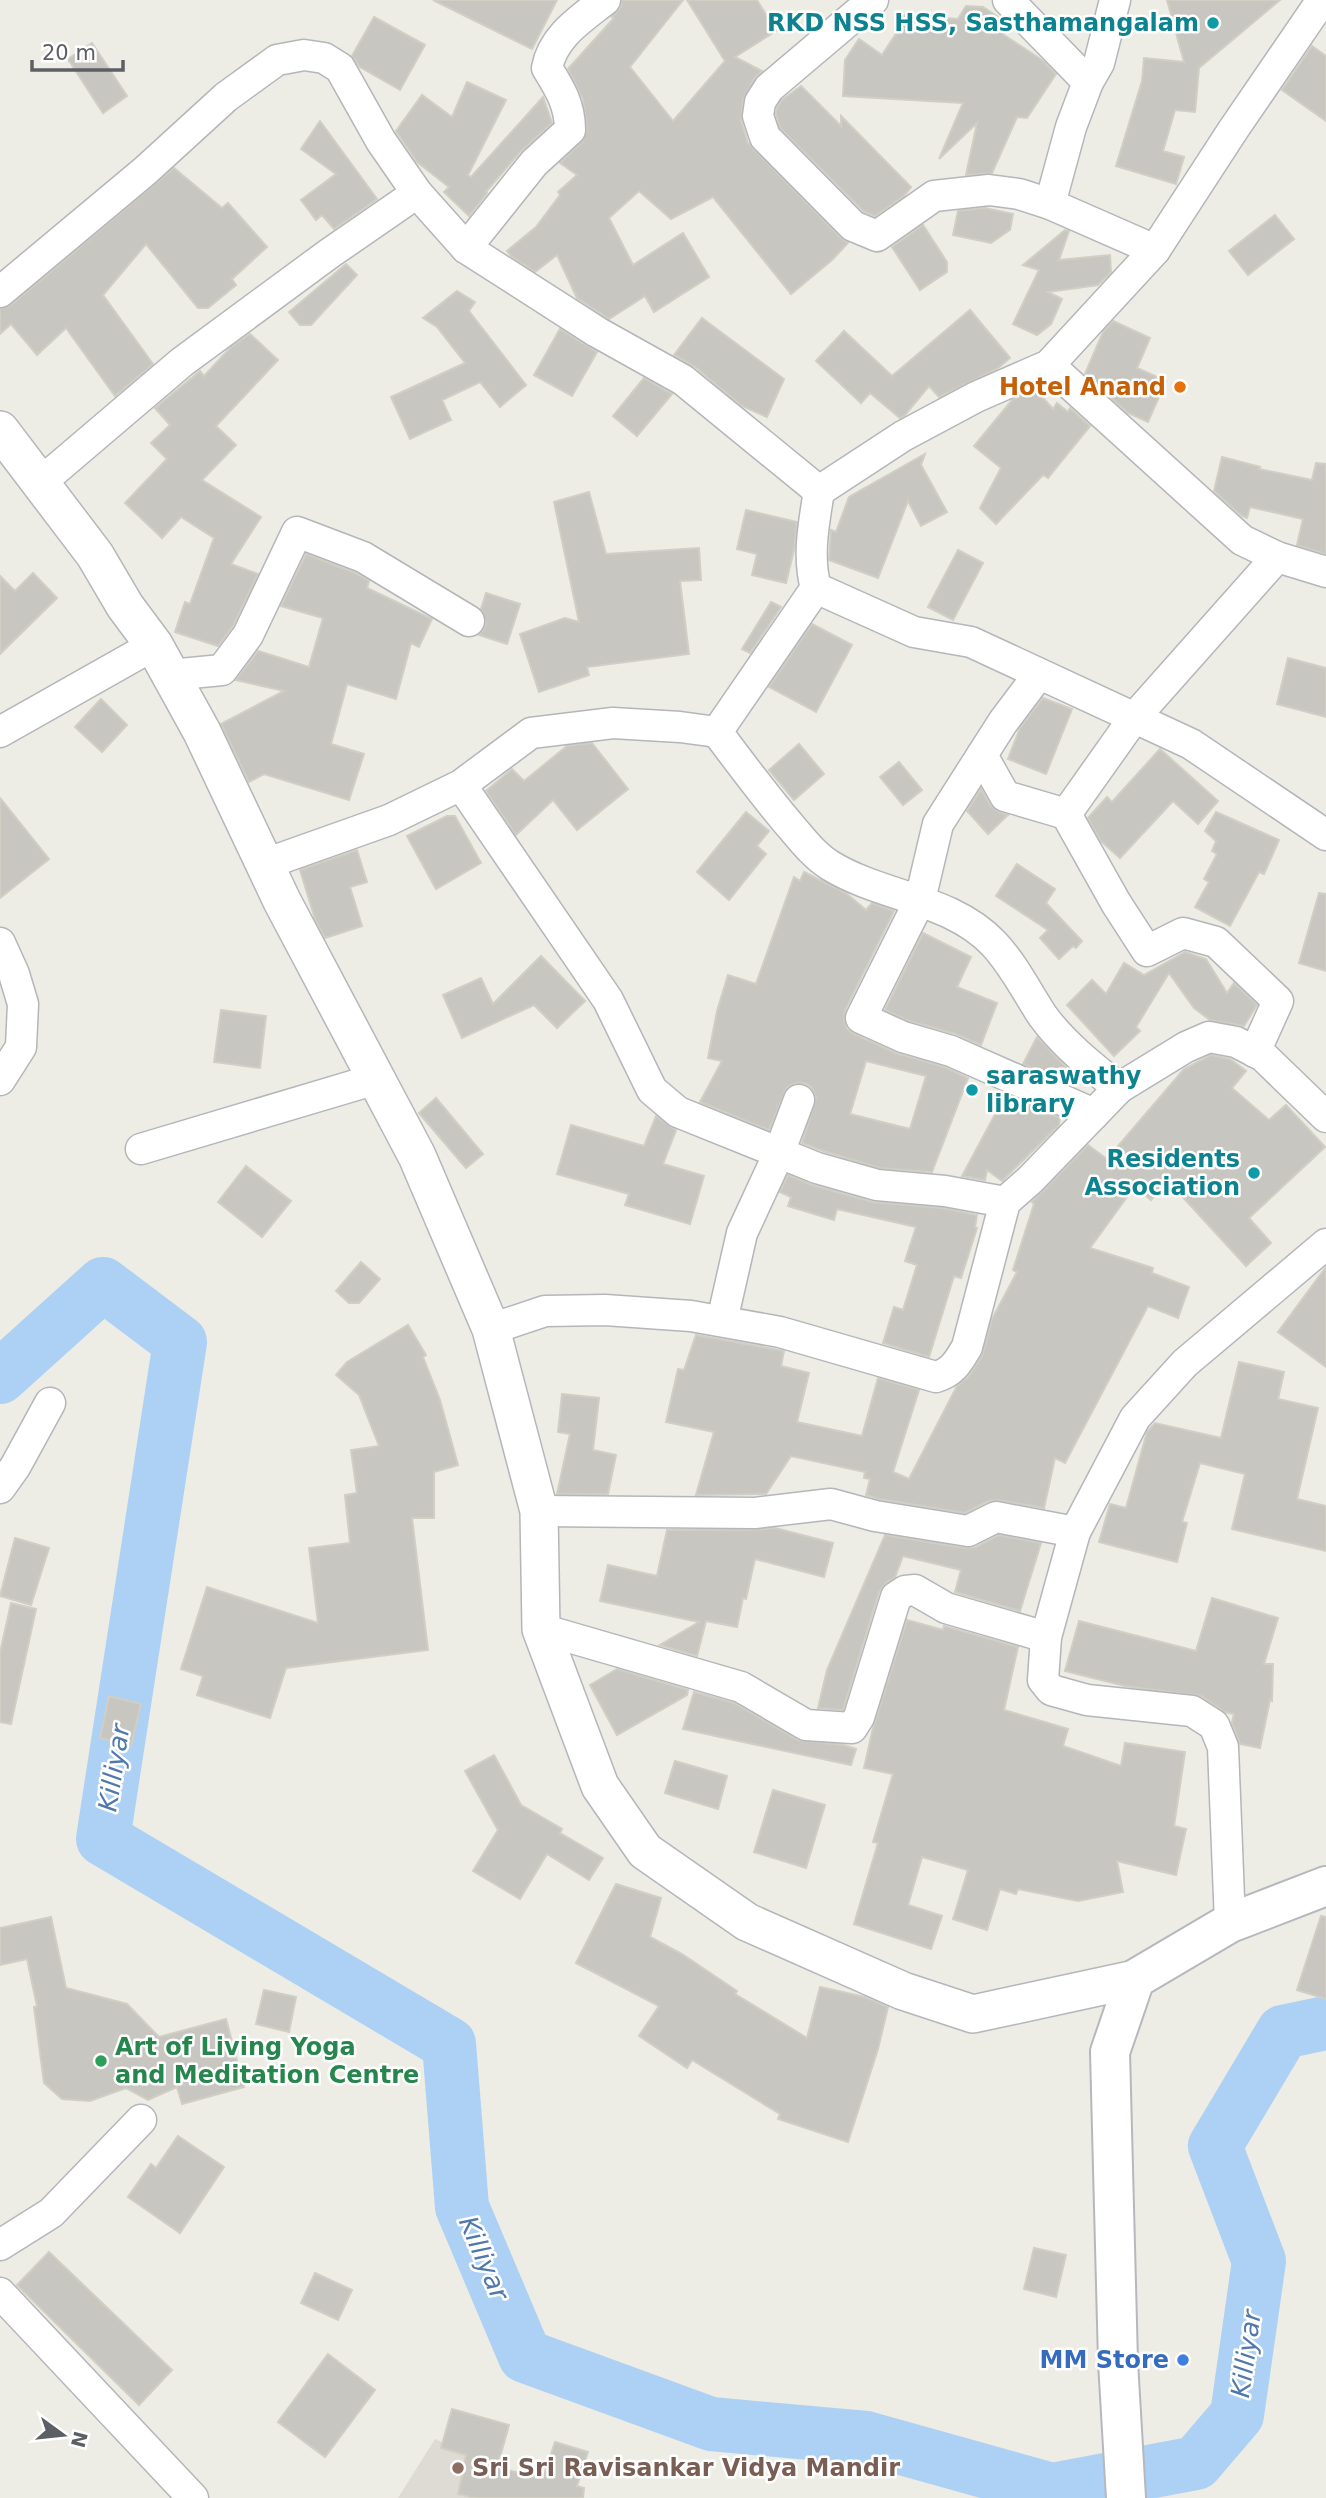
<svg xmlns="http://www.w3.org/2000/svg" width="1326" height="2498" viewBox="0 0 1326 2498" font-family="'DejaVu Sans',sans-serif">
<rect width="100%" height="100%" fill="#edece5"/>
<path fill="#dddbd3" d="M 435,2439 L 565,2498 L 398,2498 Z"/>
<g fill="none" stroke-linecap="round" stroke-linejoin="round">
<path stroke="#add1f4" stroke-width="54" d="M 0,1377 L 103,1284 L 180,1342 L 103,1839 L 449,2044 L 462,2207 L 525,2356 L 711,2424 L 866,2438 L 1052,2490 L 1196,2463 L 1237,2415 L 1259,2261 L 1215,2146 L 1283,2032 L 1326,2023"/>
</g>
<g fill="#c8c6c1" stroke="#d1cec4" stroke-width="2" fill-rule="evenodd">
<path d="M 433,0 L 557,0 L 532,49 Z"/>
<path d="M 622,0 L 683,0 L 630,67 L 673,121 L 725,61 L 687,0 L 757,0 L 776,31 L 735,57 L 762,71 L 754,79 L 743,100 L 741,121 L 748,143 L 841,238 L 848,243 L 832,260 L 791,294 L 713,197 L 671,219 L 639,191 L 609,218 L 633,265 L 683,233 L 709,277 L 654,312 L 645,296 L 609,319 L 577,298 L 557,255 L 535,272 L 511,256 L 507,251 L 536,227 L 560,195 L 558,192 L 577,175 L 560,163 L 582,142 L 587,130 L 583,99 L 568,69 L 614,18 L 612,17 L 621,7 Z"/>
<path d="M 1167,0 L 1280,0 L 1199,68 L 1195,112 L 1175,110 L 1163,151 L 1184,157 L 1176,184 L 1116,166 L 1142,81 L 1144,58 L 1184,62 Z"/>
<path d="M 966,6 L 983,7 L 1004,21 L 1004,35 L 1042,60 L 1056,74 L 1027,118 L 1017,117 L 992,173 L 966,175 L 977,123 L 939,159 L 963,103 L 843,96 L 845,60 L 859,39 L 882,55 L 899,29 L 900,15 L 958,19 Z"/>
<path d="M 374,17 L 425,45 L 400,90 L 360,67 L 352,56 Z"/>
<path d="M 92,43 L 127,96 L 103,113 L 68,59 Z"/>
<path d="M 1312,46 L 1326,56 L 1326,121 L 1282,90 Z"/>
<path d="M 467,82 L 506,100 L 468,175 L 471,177 L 543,97 L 552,123 L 520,152 L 486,192 L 487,193 L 469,216 L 444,192 L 449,187 L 417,162 L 396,131 L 422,95 L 452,117 Z"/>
<path d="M 801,86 L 841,126 L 841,116 L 911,187 L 904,196 L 875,216 L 863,211 L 780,128 L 776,114 L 777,108 L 782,100 Z"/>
<path d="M 320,121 L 377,199 L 334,229 L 322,215 L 316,220 L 301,200 L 336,174 L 301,149 Z"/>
<path d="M 174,168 L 222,208 L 228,203 L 267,247 L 232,279 L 236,285 L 208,308 L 198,308 L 146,244 L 103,295 L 153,364 L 115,396 L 66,328 L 37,355 L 11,324 L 0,334 L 0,309 L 11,305 Z"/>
<path d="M 985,208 L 1013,214 L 1010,230 L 991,243 L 953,235 L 958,211 Z"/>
<path d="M 1275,215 L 1294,239 L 1248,275 L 1229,251 Z"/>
<path d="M 923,225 L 947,262 L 947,272 L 920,290 L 892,247 Z"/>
<path d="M 1065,230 L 1069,231 L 1059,260 L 1110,255 L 1111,272 L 1098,285 L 1048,292 L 1062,299 L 1051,324 L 1037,335 L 1013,324 L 1039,270 L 1023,265 Z"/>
<path d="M 346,264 L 357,275 L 311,325 L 300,325 L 289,312 Z"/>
<path d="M 457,291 L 475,302 L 469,311 L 526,385 L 500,407 L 480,382 L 442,400 L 451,420 L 410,439 L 391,397 L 465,363 L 437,327 L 423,318 Z"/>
<path d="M 970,310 L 1010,358 L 997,369 L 939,397 L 929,386 L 905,415 L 900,418 L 870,393 L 861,403 L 816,361 L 844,331 L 892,376 Z"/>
<path d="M 702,318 L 784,379 L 767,417 L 742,406 L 694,366 L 674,355 Z"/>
<path d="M 1113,321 L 1150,338 L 1137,368 L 1166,381 L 1148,422 L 1128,413 L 1085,374 L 1103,332 Z"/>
<path d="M 560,329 L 597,352 L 572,396 L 534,375 Z"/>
<path d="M 250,334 L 278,360 L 216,426 L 236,445 L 202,480 L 261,517 L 231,564 L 258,574 L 233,626 L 218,646 L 175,632 L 185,602 L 190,604 L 214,538 L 181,517 L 162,538 L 125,503 L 167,459 L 151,443 L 170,425 L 155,408 L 200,371 L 204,376 L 231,347 Z"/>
<path d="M 644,378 L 672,394 L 637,436 L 613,416 Z"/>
<path d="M 1036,390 L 1053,409 L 1057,403 L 1068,412 L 1070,408 L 1090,426 L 1048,478 L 1043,475 L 996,524 L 980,508 L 1001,468 L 974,446 L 1012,400 Z"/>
<path d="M 925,454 L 921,465 L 947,512 L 921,526 L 908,501 L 878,578 L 829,560 L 831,530 L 836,532 L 849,497 Z"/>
<path d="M 1222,457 L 1260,467 L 1259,469 L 1312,480 L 1316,463 L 1326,464 L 1326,554 L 1297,545 L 1303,519 L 1250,507 L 1247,518 L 1242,516 L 1214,491 Z"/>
<path d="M 589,492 L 606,554 L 699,548 L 701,580 L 680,581 L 689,654 L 587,667 L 589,675 L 539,692 L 520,634 L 565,618 L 579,622 L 554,502 Z"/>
<path d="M 746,510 L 797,522 L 794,550 L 786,583 L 752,575 L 757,554 L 737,549 Z"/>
<path d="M 958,550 L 983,563 L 953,620 L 928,607 Z"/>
<path d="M 306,554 L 355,573 L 369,581 L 367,588 L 432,619 L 419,647 L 411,643 L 396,699 L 347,684 L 331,744 L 364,754 L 349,800 L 264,774 L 249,782 L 221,724 L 284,691 L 236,680 L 258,651 L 309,667 L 323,618 L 281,606 Z"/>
<path d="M 33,573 L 57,598 L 0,654 L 0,576 L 15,591 Z"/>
<path d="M 486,593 L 520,604 L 507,644 L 479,635 L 484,629 L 486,622 L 481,609 Z"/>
<path d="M 771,602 L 781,607 L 750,653 L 742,649 Z"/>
<path d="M 812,624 L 852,645 L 816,712 L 769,687 Z"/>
<path d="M 1288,658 L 1326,668 L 1326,717 L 1277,704 Z"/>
<path d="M 1043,698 L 1072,709 L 1046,774 L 1008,759 L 1020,728 Z"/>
<path d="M 101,699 L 127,725 L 102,752 L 75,727 Z"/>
<path d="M 592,743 L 628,789 L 577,830 L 553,800 L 516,835 L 486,791 L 512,769 L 524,781 L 567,746 Z"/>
<path d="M 799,744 L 824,774 L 794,800 L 769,770 Z"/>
<path d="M 1160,749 L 1218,801 L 1198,824 L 1173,801 L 1120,858 L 1101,841 L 1088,818 L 1107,797 L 1112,802 Z"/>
<path d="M 899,762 L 922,790 L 903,805 L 880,777 Z"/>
<path d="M 981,789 L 990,805 L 999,812 L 1008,815 L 988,834 L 967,811 Z"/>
<path d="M 0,798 L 49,859 L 0,898 Z"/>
<path d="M 746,812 L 769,831 L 757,846 L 766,854 L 729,900 L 697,872 Z"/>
<path d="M 1216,812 L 1279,840 L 1264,874 L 1259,872 L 1230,926 L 1195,907 L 1209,882 L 1204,879 L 1217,854 L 1212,851 L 1216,841 L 1205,831 Z"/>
<path d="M 447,816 L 455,816 L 481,863 L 436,889 L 407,836 Z"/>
<path d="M 357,850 L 367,882 L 350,887 L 362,926 L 325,938 L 315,919 L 300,870 Z"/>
<path d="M 1017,864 L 1055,889 L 1046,903 L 1082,941 L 1076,948 L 1073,946 L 1059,959 L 1040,938 L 1048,930 L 996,896 Z"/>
<path d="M 804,872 L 846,893 L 866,910 L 872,903 L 894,911 L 845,1010 L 844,1020 L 847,1029 L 854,1034 L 896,1053 L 945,1067 L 968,1078 L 932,1172 L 880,1168 L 823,1151 L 802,1143 L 816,1098 L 812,1088 L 805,1083 L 796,1083 L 787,1087 L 769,1130 L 700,1102 L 722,1061 L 708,1058 L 717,1011 L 728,975 L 756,984 L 794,877 L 800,881 ZM 866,1061 L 926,1076 L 910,1129 L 850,1114 Z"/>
<path d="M 1319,893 L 1326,894 L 1326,971 L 1299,963 Z"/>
<path d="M 923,933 L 971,957 L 957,987 L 997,1003 L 981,1045 L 956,1034 L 909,1021 L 885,1010 Z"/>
<path d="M 1185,952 L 1206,959 L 1227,993 L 1234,983 L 1257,1005 L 1244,1026 L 1210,1020 L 1194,1008 L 1169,973 L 1136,1027 L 1140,1031 L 1114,1056 L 1067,1005 L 1092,980 L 1106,994 L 1124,963 L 1144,975 Z"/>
<path d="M 541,956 L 585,1001 L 557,1028 L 534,1005 L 462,1038 L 443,995 L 481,978 L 493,1004 Z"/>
<path d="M 221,1010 L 266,1016 L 260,1068 L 214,1062 Z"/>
<path d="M 1037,1037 L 1066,1067 L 1059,1080 L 1023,1064 Z"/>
<path d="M 1211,1055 L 1230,1059 L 1246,1071 L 1232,1088 L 1269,1120 L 1286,1105 L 1325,1147 L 1249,1218 L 1271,1243 L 1246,1266 L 1168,1181 L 1151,1200 L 1135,1186 L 1090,1248 L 1153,1268 L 1152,1273 L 1189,1287 L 1178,1318 L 1148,1306 L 1065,1463 L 1055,1458 L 1044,1508 L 998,1500 L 988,1501 L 965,1513 L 879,1499 L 866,1495 L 870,1479 L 864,1478 L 865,1472 L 791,1456 L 766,1494 L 696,1495 L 714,1432 L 666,1422 L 678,1369 L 684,1370 L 696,1335 L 784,1351 L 781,1366 L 809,1373 L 797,1422 L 862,1436 L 878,1378 L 919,1390 L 893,1472 L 909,1479 L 957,1386 L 968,1377 L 982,1356 L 992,1319 L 1017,1272 L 1013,1270 L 1034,1204 L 1032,1202 L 1088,1145 L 1107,1159 L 1184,1069 Z"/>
<path d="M 1006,1094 L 1060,1118 L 1059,1125 L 1002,1181 L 987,1170 L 985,1180 L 962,1176 Z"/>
<path d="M 436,1098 L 483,1154 L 466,1168 L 419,1113 Z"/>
<path d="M 656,1116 L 676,1130 L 663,1164 L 704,1176 L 690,1224 L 625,1205 L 629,1194 L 557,1174 L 571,1125 L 644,1146 Z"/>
<path d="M 246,1166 L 291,1201 L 262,1237 L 218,1202 Z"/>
<path d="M 788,1175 L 812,1185 L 872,1202 L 943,1208 L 977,1215 L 975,1227 L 977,1228 L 961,1278 L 954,1276 L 929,1357 L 883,1343 L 894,1307 L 903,1310 L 917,1265 L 905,1261 L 916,1227 L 837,1209 L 834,1220 L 788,1206 L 791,1197 L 780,1192 Z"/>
<path d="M 361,1262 L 380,1279 L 359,1303 L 349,1303 L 336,1291 Z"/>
<path d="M 1326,1267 L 1326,1367 L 1278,1332 Z"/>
<path d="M 408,1325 L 426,1355 L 423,1357 L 440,1400 L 458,1465 L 434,1472 L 434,1518 L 412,1518 L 428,1650 L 286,1668 L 270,1718 L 197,1695 L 203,1676 L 181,1669 L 207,1587 L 318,1623 L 309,1548 L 350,1543 L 345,1495 L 357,1493 L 351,1450 L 379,1446 L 359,1395 L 336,1375 L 347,1362 Z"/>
<path d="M 1239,1362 L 1284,1372 L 1278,1399 L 1318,1408 L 1297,1499 L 1326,1506 L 1326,1551 L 1232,1529 L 1245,1474 L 1200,1463 L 1182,1522 L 1187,1523 L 1177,1562 L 1099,1542 L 1110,1504 L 1126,1508 L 1147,1432 L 1155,1423 L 1221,1438 Z"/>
<path d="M 562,1394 L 599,1398 L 593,1450 L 616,1455 L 608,1494 L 557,1494 L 570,1434 L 558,1432 Z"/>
<path d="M 775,1528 L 833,1543 L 824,1577 L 755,1559 L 746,1599 L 743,1598 L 737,1627 L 706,1621 L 697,1656 L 660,1645 L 699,1622 L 600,1601 L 608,1565 L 657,1576 L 667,1530 L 755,1530 Z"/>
<path d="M 885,1535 L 965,1548 L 976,1547 L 999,1535 L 1041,1543 L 1020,1611 L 955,1592 L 961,1570 L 903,1556 L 895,1577 L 886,1583 L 879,1592 L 843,1710 L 818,1708 L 827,1670 Z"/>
<path d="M 15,1538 L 49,1548 L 31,1605 L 0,1596 Z"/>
<path d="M 1212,1598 L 1278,1618 L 1264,1664 L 1273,1664 L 1272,1701 L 1270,1700 L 1260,1748 L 1240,1744 L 1232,1723 L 1234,1714 L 1225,1712 L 1201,1696 L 1125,1686 L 1065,1671 L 1079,1621 L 1196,1651 Z"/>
<path d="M 11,1603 L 36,1609 L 11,1724 L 0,1722 L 0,1653 Z"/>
<path d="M 907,1620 L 943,1630 L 944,1626 L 1018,1647 L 1004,1710 L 1068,1729 L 1063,1746 L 1121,1766 L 1125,1743 L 1185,1752 L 1174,1826 L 1186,1829 L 1176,1875 L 1117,1861 L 1123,1892 L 1078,1901 L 1018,1889 L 1016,1894 L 1000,1889 L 987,1930 L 953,1919 L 968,1870 L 922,1857 L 908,1905 L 942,1916 L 931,1949 L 854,1924 L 878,1843 L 873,1842 L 893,1774 L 864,1768 L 873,1728 Z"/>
<path d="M 617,1669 L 688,1690 L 687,1695 L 617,1735 L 590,1685 Z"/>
<path d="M 694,1692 L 734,1703 L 798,1740 L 844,1745 L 856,1749 L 851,1765 L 683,1729 Z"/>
<path d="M 109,1696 L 141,1704 L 131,1746 L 100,1738 Z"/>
<path d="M 494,1755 L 521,1805 L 562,1829 L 560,1833 L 603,1858 L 589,1880 L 547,1854 L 520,1899 L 473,1871 L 498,1830 L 465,1771 Z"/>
<path d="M 675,1761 L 727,1776 L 718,1809 L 665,1793 Z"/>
<path d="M 773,1790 L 825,1805 L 806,1868 L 754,1852 Z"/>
<path d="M 616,1884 L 661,1898 L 650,1937 L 682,1954 L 737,1991 L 735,1994 L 807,2038 L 820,1987 L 865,1997 L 888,2007 L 878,2049 L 848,2142 L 778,2119 L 780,2114 L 692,2060 L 687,2068 L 639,2036 L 659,2006 L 576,1963 Z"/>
<path d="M 1321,1916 L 1326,1917 L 1326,1999 L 1297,1990 Z"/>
<path d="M 51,1917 L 66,1988 L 127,2004 L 159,2037 L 226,2019 L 244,2087 L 182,2104 L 177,2087 L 148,2100 L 126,2088 L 90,2101 L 62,2099 L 44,2083 L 34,2007 L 37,2006 L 27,1959 L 0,1965 L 0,1928 Z"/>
<path d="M 264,1990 L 296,1997 L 289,2032 L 256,2024 Z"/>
<path d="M 178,2136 L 224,2167 L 180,2233 L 128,2197 L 151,2164 L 156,2168 Z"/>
<path d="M 1034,2248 L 1066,2255 L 1056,2297 L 1024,2289 Z"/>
<path d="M 49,2252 L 172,2370 L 139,2405 L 17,2285 Z"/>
<path d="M 315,2273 L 352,2290 L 338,2320 L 301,2303 Z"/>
<path d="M 328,2354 L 375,2390 L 325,2457 L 278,2422 Z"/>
<path d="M 452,2409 L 509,2425 L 497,2468 L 543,2478 L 555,2442 L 588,2452 L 577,2486 L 584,2488 L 583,2498 L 475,2498 L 458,2494 L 466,2455 L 441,2448 Z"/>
</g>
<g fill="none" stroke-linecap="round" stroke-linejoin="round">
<g stroke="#b5b6ba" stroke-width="33">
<g id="minor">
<path d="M 873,0 L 769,88 L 760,102 L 758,116 L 765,137 L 853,226 L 877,236 L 934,196 L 989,190 L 1019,194 L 1050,204"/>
<path d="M 1008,0 L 1088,82"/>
<path d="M 466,248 L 534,163 L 570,130 C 570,105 560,89 547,68 C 553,36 581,19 605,0"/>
<path d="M 1155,250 L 1233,130 L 1322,0"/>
<path d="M 0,292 L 145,171 L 226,97 L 277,60 L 304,55 L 324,58 L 340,68 L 381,141 L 417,193"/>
<path d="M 1049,365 L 1242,540 L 1277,557 L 1326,572"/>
<path d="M 41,482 L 182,362 L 330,253 L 417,193 L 466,248 L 597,332 L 683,380 L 819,491"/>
<path d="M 816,588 L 914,632 L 971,642 L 1191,744 L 1326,835"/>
<path d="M 1039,674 L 1003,722 L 938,824 L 920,900 L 861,1018 L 903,1037 L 951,1051 L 1094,1114"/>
<path d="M 170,675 L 222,670 L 248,635 L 297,532 L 363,557 L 469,621"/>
<path d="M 0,732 L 154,645"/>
<path d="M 717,732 C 742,765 766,798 793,829 C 804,842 816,857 831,866 C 882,897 952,899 994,944 C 1013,964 1027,992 1042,1015 C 1062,1043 1092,1067 1119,1088"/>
<path d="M 982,755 L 1005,796 L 1066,814 L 1116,903 L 1147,951 L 1183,933 L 1216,942 L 1278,1001 L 1255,1052"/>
<path d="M 461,785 L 608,1000 L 652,1090 L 678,1112 L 817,1168 L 877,1185 L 945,1191 L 1005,1202"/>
<path d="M 1066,814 L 1134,718 L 1277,557"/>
<path d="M 265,864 L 389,820 L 461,785 L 531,733 L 613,723 L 680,727 L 717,732 L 816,588 C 807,557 814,522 819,491 L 903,436 L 976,397 L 1049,365 L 1155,250 L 1050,204 L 1071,127 L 1088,82 L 1099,63 L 1115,0"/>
<path d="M 0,943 L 14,974 L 23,1004 L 21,1047 L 0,1080"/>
<path d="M 141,1149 L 376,1079"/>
<path d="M 722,1321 L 742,1233 L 779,1153 L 799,1100"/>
<path d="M 491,1329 L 545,1311 L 605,1310 L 691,1316 L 780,1332 L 936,1377 C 953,1372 958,1362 967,1347 L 1005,1202 L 1030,1180 L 1119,1088 L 1186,1047 L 1209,1037 L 1236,1042 L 1263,1056 L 1326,1117"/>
<path d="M 0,1488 L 15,1467 L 50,1403"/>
<path d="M 539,1511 L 755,1513 L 831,1504 L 875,1516 L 968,1531 L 996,1517 L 1075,1532"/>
<path d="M 541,1629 L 741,1687 L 806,1725 L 852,1728 L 859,1717 L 896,1597 L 905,1591 L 915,1590 L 946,1608 L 1046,1637"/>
<path d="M 1230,1923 L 1223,1747 L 1214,1725 L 1192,1711 L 1087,1700 L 1051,1690 L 1043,1680 L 1046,1637 L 1075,1532 L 1135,1418 L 1185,1363 L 1326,1244"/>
<path d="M 0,2245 L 51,2213 L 141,2120"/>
<path d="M 0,2293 L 193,2498"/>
</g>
</g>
<g stroke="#b5b6ba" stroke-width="40">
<path id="tertiary" d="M 0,430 L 95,555 L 125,606 L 154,645 L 202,732 L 282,901 L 417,1156 L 491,1329 L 539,1511 L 541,1629 L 600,1786 L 645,1851 L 747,1922 L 903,1991 L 973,2014 L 1135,1979"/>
</g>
<g stroke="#b6b8bd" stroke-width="42">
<path id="secondary" d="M 1126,2498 L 1118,2362 L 1110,2052 L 1135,1979 L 1230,1923 L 1326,1886"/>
</g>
<use href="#minor" stroke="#fff" stroke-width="30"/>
<use href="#tertiary" stroke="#fff" stroke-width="37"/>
<use href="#secondary" stroke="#fff" stroke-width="38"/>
</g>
<g fill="#0f9aa8" stroke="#fff" stroke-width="2.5">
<circle cx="1213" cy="23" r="7"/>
<circle cx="972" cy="1090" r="7"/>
<circle cx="1254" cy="1173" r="7"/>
</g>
<circle fill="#e8710a" stroke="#fff" stroke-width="2.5" cx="1180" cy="387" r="7"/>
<circle fill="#2e9e5b" stroke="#fff" stroke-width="2.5" cx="101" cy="2061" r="7"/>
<circle fill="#3f7fe0" stroke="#fff" stroke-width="2.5" cx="1183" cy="2360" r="7"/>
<circle fill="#8d6e63" stroke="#fff" stroke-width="2.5" cx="458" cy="2468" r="7"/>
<g text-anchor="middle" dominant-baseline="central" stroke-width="5" stroke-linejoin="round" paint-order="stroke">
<g font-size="24" font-weight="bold" fill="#0d838f" stroke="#fff" text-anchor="end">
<text x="1199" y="23">RKD NSS HSS, Sasthamangalam</text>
<text x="986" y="1076" text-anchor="start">saraswathy<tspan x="986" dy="28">library</tspan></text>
<text x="1240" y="1159">Residents<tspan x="1240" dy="28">Association</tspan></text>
</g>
<g font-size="24" font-weight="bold" fill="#c56008" stroke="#fff" text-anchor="end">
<text x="1166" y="387">Hotel Anand</text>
</g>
<g font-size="24" font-weight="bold" fill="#27864d" stroke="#fff" text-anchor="start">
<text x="115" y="2047">Art of Living Yoga<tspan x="115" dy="28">and Meditation Centre</tspan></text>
</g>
<g font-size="24" font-weight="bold" fill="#366cbe" stroke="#fff" text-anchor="end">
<text x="1169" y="2360">MM Store</text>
</g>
<g font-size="24" font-weight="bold" fill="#785e54" stroke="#fff" text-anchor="start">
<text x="472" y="2468">Sri Sri Ravisankar Vidya Mandir</text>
</g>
<g font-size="26" font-style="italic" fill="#5078ad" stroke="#fff">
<text transform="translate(114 1768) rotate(-81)">Killiyar</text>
<text transform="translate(484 2258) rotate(67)">Killiyar</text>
<text transform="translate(1246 2354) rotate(-82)">Killiyar</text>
</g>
</g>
<g transform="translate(63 2435) rotate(105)" stroke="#ffffff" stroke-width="5" paint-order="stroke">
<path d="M0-5L12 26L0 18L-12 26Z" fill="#5c5f63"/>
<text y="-10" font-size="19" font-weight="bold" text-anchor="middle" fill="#5c5f63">N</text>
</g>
<path d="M32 60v10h91v-10" fill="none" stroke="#5c5f63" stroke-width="3.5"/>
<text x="42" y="60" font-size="21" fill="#5c5f63" stroke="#ffffff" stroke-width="5" paint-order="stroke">20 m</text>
</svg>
